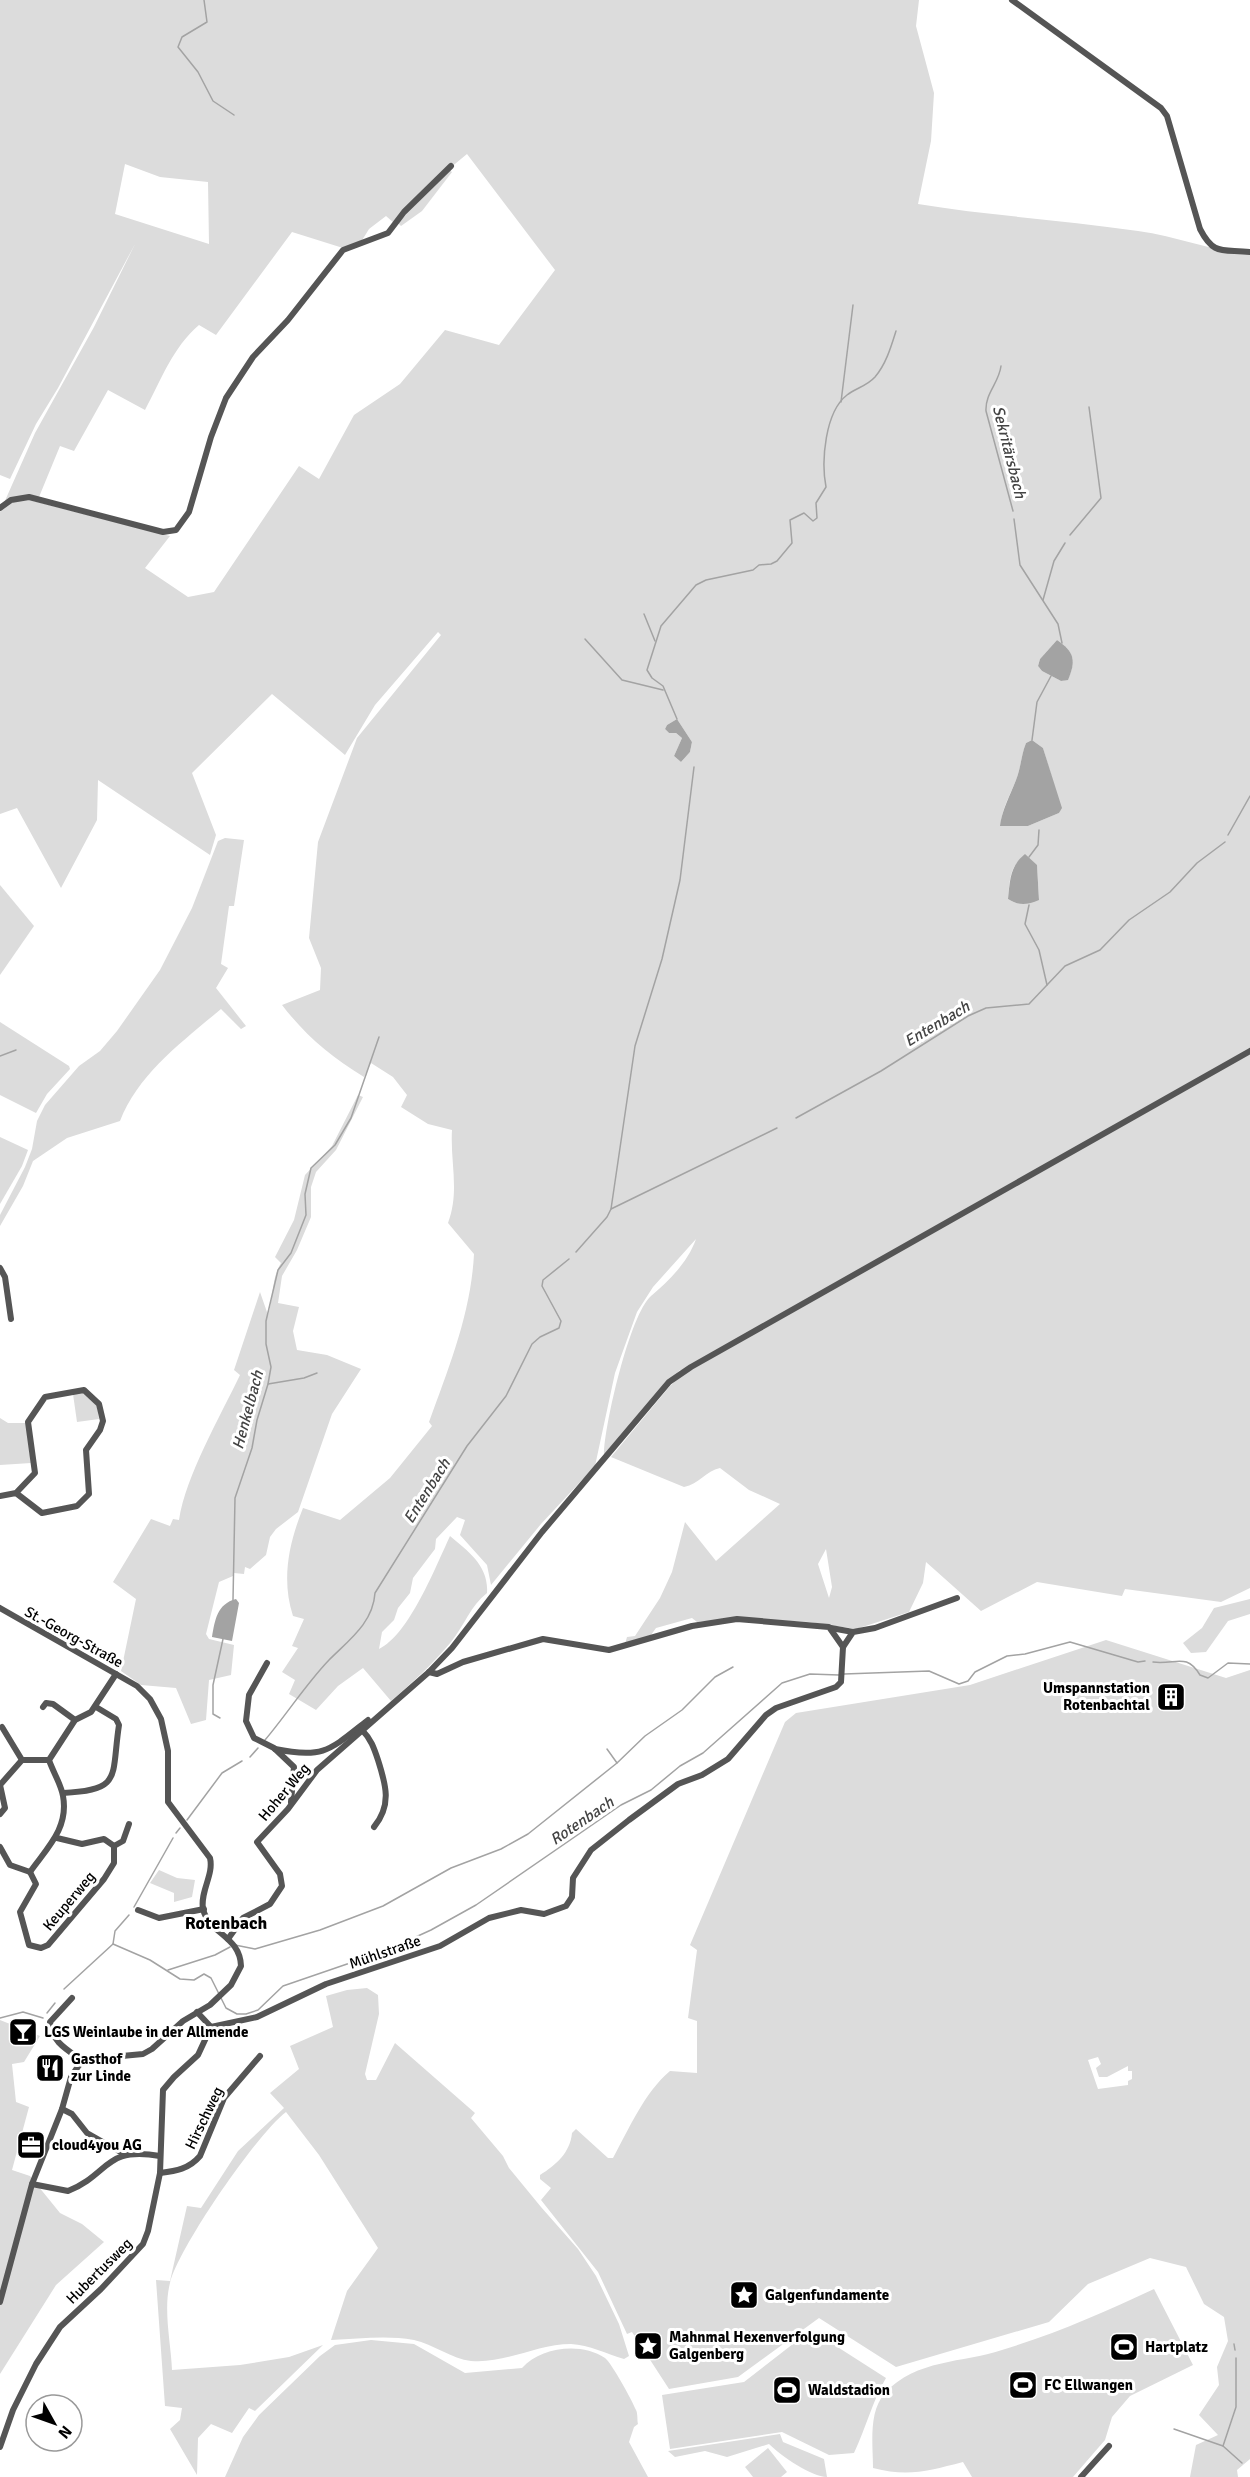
<svg xmlns="http://www.w3.org/2000/svg" width="1250" height="2477" viewBox="0 0 1250 2477" font-family="Signika,sans-serif">
<rect width="100%" height="100%" fill="#fff"/>
<g fill="#dcdcdc" fill-rule="evenodd">
<path d="M 0,0 L 919,0 L 916,26 L 934,93 L 931,141 L 918,204 C 991,216 1064,220 1138,231 C 1176,236 1211,251 1250,254 L 1250,1588 L 1221,1602 L 1125,1589 L 1122,1596 L 1037,1582 L 981,1611 L 926,1562 L 923,1583 L 909,1612 L 856,1629 L 809,1622 L 737,1618 L 697,1622 L 692,1618 L 656,1628 L 651,1635 L 625,1644 L 627,1637 L 635,1636 L 660,1598 L 672,1572 L 685,1522 L 716,1561 L 780,1504 L 749,1490 L 720,1468 C 706,1471 699,1484 684,1487 L 611,1457 L 670,1386 L 683,1374 L 680,1370 L 604,1455 C 604,1426 630,1314 651,1296 C 669,1281 688,1262 696,1239 L 653,1287 L 637,1312 L 615,1373 L 595,1466 L 541,1524 L 491,1585 L 487,1565 L 460,1535 L 465,1520 L 457,1517 L 436,1539 L 435,1549 L 413,1578 L 410,1593 L 398,1608 L 394,1620 L 382,1632 L 379,1649 C 409,1635 436,1566 450,1536 C 468,1551 489,1566 487,1593 C 471,1605 464,1626 451,1642 C 432,1665 414,1681 391,1701 L 363,1668 L 338,1686 L 316,1710 L 289,1694 L 295,1680 L 282,1672 L 298,1648 L 292,1646 L 304,1619 L 293,1616 C 281,1579 289,1543 303,1508 L 340,1520 L 390,1478 L 432,1426 L 429,1422 C 449,1367 471,1313 474,1254 L 448,1223 C 460,1191 450,1162 452,1130 L 428,1124 L 401,1107 L 407,1095 L 393,1077 L 371,1063 L 364,1077 C 331,1057 306,1036 282,1005 L 320,990 L 321,968 L 309,938 L 318,842 L 357,738 L 441,635 L 438,632 L 375,705 L 345,755 L 272,694 L 192,773 L 216,835 L 210,855 L 98,780 L 97,820 L 61,888 L 17,808 L 0,814 L 0,512 L 16,500 L 29,500 L 170,536 L 145,568 L 188,597 L 214,592 L 299,466 L 319,479 L 354,415 L 400,384 L 445,330 L 499,345 L 555,270 L 467,154 L 421,192 L 394,223 L 386,216 L 369,229 L 361,242 L 343,248 L 292,232 L 216,335 L 199,325 C 173,347 161,380 145,410 L 108,390 L 74,451 L 60,446 L 39,497 L 25,495 L 4,503 L 35,433 L 94,327 L 135,244 L 58,388 L 36,424 L 10,479 L 0,475 ZM 125,164 L 160,177 L 208,182 L 209,244 L 115,214 ZM 1057,640 C 1075,652 1076,661 1068,679 L 1061,681 L 1042,671 L 1038,666 L 1040,659 ZM 677,719 L 692,742 L 690,752 L 681,762 L 674,756 L 682,738 L 676,733 L 669,733 L 665,729 L 667,725 ZM 1032,740 L 1043,748 L 1061,808 L 1059,813 L 1028,826 L 1001,826 C 1001,809 1010,796 1016,780 C 1021,768 1021,756 1026,743 ZM 1025,855 L 1037,866 L 1039,899 C 1027,905 1019,906 1008,899 C 1010,879 1009,867 1025,855 ZM 826,1549 L 832,1587 L 829,1598 L 818,1564 Z"/>
<path d="M 449,170 L 452,172 L 422,211 L 401,226 L 398,223 Z"/>
<path d="M 225,838 L 244,840 L 234,906 L 229,906 L 221,964 L 228,968 L 216,988 L 246,1026 L 241,1029 L 221,1009 C 183,1041 138,1074 120,1121 L 67,1138 L 33,1161 L 23,1186 L 0,1226 L 0,1215 L 25,1167 L 32,1149 L 37,1121 L 45,1105 L 79,1066 L 100,1051 L 117,1031 L 160,970 L 192,908 L 218,841 Z"/>
<path d="M 0,885 L 34,926 L 0,975 Z"/>
<path d="M 0,1022 L 69,1066 L 70,1069 L 47,1094 L 36,1113 L 0,1095 Z"/>
<path d="M 358,1095 L 363,1097 L 336,1150 L 316,1172 L 311,1187 L 311,1217 L 297,1250 L 282,1276 L 278,1303 L 299,1307 L 293,1331 L 297,1350 L 327,1355 L 361,1369 L 332,1414 L 298,1512 L 276,1529 L 270,1537 L 266,1555 L 250,1569 L 245,1567 L 244,1574 L 234,1573 L 233,1557 L 233,1576 L 219,1582 L 206,1634 L 209,1639 L 234,1645 L 231,1675 L 209,1680 L 206,1720 L 191,1724 L 176,1688 L 141,1685 L 121,1671 L 136,1599 L 113,1582 L 151,1519 L 170,1526 L 173,1519 L 179,1520 C 186,1475 220,1417 240,1375 L 234,1370 L 260,1292 L 268,1315 C 274,1297 271,1279 281,1263 L 275,1257 L 294,1220 L 305,1175 L 332,1146 Z"/>
<path d="M 0,1137 L 28,1150 L 22,1166 L 0,1204 Z"/>
<path d="M 83,1392 L 97,1405 L 99,1419 L 77,1422 L 73,1394 Z"/>
<path d="M 0,1418 L 8,1423 L 26,1423 L 31,1463 L 0,1465 Z"/>
<path d="M 1250,1599 L 1250,1614 L 1228,1621 L 1206,1652 L 1191,1653 L 1183,1643 L 1202,1628 L 1214,1608 Z"/>
<path d="M 1106,1640 L 1226,1678 L 1250,1670 L 1250,2459 L 1237,2470 L 1238,2477 L 1190,2477 L 1196,2445 L 1218,2435 L 1199,2415 L 1219,2385 L 1217,2367 L 1228,2341 L 1224,2317 L 1204,2304 L 1186,2267 L 1150,2258 L 1088,2284 L 1049,2322 L 896,2367 L 819,2318 L 738,2377 L 669,2389 L 632,2332 L 627,2334 L 598,2272 L 541,2200 L 551,2188 L 540,2179 L 540,2175 C 556,2165 570,2153 572,2133 L 576,2129 L 608,2158 L 613,2158 C 629,2129 644,2093 670,2071 L 697,2073 L 697,2021 L 688,2018 L 697,1950 L 690,1945 L 785,1722 L 796,1713 L 970,1685 ZM 1098,2057 L 1101,2064 L 1096,2068 L 1099,2077 L 1107,2077 L 1128,2066 L 1128,2071 L 1132,2071 L 1132,2079 L 1128,2081 L 1128,2085 L 1098,2089 L 1088,2060 Z"/>
<path d="M 159,1870 L 177,1878 L 195,1880 L 192,1897 L 174,1902 L 174,1893 L 150,1883 Z"/>
<path d="M 367,1988 L 378,1995 L 379,2014 L 365,2074 L 367,2080 L 376,2080 L 395,2043 L 475,2113 L 471,2118 L 503,2156 L 509,2168 L 541,2207 L 578,2249 L 596,2276 L 619,2324 L 629,2356 L 624,2359 C 607,2354 589,2345 571,2344 C 537,2344 505,2364 471,2361 C 452,2359 433,2344 414,2340 C 386,2335 359,2339 331,2340 L 347,2291 L 378,2248 L 319,2155 L 286,2112 C 257,2134 179,2247 170,2283 C 163,2310 171,2343 172,2370 L 240,2365 L 289,2357 L 323,2345 L 255,2411 L 249,2408 L 232,2433 L 211,2424 L 198,2438 L 197,2475 L 170,2429 L 180,2420 L 182,2408 L 165,2406 L 156,2280 L 170,2281 L 187,2206 L 201,2208 L 238,2151 L 284,2108 L 270,2093 L 299,2069 L 290,2046 L 333,2027 L 326,1996 L 347,1990 Z"/>
<path d="M 0,2020 L 40,2036 L 24,2062 L 12,2064 L 16,2102 L 29,2107 L 12,2170 L 30,2176 L 60,2213 L 82,2224 L 104,2242 L 56,2285 L 0,2374 Z"/>
<path d="M 1154,2289 L 1193,2365 L 1130,2396 L 1112,2417 L 1105,2440 L 1073,2477 L 972,2477 L 963,2462 C 928,2471 908,2477 873,2468 C 873,2445 868,2412 885,2393 C 916,2359 963,2363 1002,2350 C 1055,2334 1105,2312 1154,2289 Z"/>
<path d="M 811,2330 L 886,2378 C 872,2402 866,2428 854,2453 L 829,2455 L 782,2432 L 670,2449 L 662,2395 L 744,2382 Z"/>
<path d="M 371,2340 L 414,2344 L 465,2373 L 522,2368 C 541,2347 581,2342 605,2358 C 611,2362 633,2402 636,2410 C 638,2414 637,2420 638,2424 L 634,2427 L 629,2442 L 648,2477 L 225,2477 L 243,2437 L 259,2415 L 320,2356 L 335,2345 Z"/>
<path d="M 780,2434 L 783,2442 L 824,2459 L 827,2477 C 812,2477 781,2456 769,2444 L 727,2457 L 705,2451 L 675,2457 L 668,2451 Z"/>
<path d="M 768,2448 L 787,2472 L 781,2477 L 753,2477 L 745,2467 Z"/>
</g>
<g fill="#a3a3a3">
<path d="M 1057,640 C 1075,652 1076,661 1068,680 L 1061,681 L 1042,671 L 1038,666 L 1040,659 Z"/>
<path d="M 677,719 L 692,742 L 690,752 L 681,762 L 674,756 L 682,738 L 676,733 L 669,733 L 665,729 L 667,725 Z"/>
<path d="M 1032,740 L 1043,748 L 1062,808 L 1059,813 L 1028,826 L 1000,826 C 1002,809 1010,796 1016,780 C 1021,768 1021,755 1026,743 Z"/>
<path d="M 1025,854 L 1037,865 L 1039,900 C 1027,905 1019,906 1008,899 C 1010,880 1010,866 1025,854 Z"/>
<path d="M 236,1599 L 239,1603 L 232,1641 L 212,1637 C 215,1620 217,1604 236,1599 Z"/>
</g>
<g fill="none" stroke-linecap="round" stroke-linejoin="round">
<g stroke="#a3a3a3" stroke-width="1.5">
<path d="M 204,0 L 207,22 L 182,37 L 178,47 L 198,72 L 213,101 L 234,115"/>
<path d="M 1001,366 C 999,383 985,393 986,411 L 1013,511"/>
<path d="M 841,402 L 853,305"/>
<path d="M 1014,519 L 1020,565 L 1058,624 L 1062,643"/>
<path d="M 1070,535 L 1101,498 L 1089,407"/>
<path d="M 1043,600 L 1054,561 L 1065,543"/>
<path d="M 644,614 L 655,641"/>
<path d="M 585,639 L 622,680 L 663,690"/>
<path d="M 677,719 L 663,686 L 652,678 L 647,670 L 661,626 L 696,585 L 706,580 L 753,570 L 759,565 L 771,564 L 777,561 L 792,543 L 790,520 L 804,513 L 813,521 L 817,518 L 816,503 L 826,487 C 821,461 825,412 847,395 C 856,388 867,386 875,377 C 886,364 891,347 896,331"/>
<path d="M 1032,740 L 1037,702 L 1051,676"/>
<path d="M 1228,835 L 1250,796"/>
<path d="M 1029,857 L 1038,845 L 1039,830"/>
<path d="M 1029,905 L 1025,924 L 1039,950 L 1047,985"/>
<path d="M 0,1056 L 16,1050"/>
<path d="M 796,1118 L 881,1071 L 968,1016 L 986,1008 L 1029,1004 L 1065,966 L 1100,950 L 1129,920 L 1170,892 L 1197,863 L 1225,842"/>
<path d="M 611,1209 L 635,1046 L 662,959 L 680,880 L 694,767"/>
<path d="M 576,1252 L 607,1217 L 611,1209 L 777,1128"/>
<path d="M 268,1384 L 304,1378 L 317,1373"/>
<path d="M 233,1600 L 235,1498 L 252,1448 L 257,1420 L 268,1384 L 271,1367 L 266,1344 L 266,1321 L 278,1270 L 291,1253 L 306,1215 L 305,1194 L 311,1168 L 335,1145 L 351,1118 L 379,1037"/>
<path d="M 1153,1662 C 1176,1665 1186,1652 1200,1675 L 1208,1678 L 1228,1663 L 1250,1664"/>
<path d="M 844,1674 L 929,1671 L 959,1684 L 968,1681 L 975,1672 L 1007,1656 L 1025,1654 L 1070,1642 L 1138,1662 L 1145,1661"/>
<path d="M 220,1718 L 213,1714 L 213,1685 L 223,1639"/>
<path d="M 265,1740 C 287,1714 306,1684 329,1660 C 349,1640 373,1623 375,1593 L 467,1446 L 506,1396 L 532,1344 L 540,1337 L 559,1328 L 561,1321 L 542,1286 L 543,1280 L 569,1259"/>
<path d="M 607,1749 L 617,1763"/>
<path d="M 250,1757 L 258,1748"/>
<path d="M 187,1820 L 222,1773 L 242,1761"/>
<path d="M 176,1833 L 180,1828"/>
<path d="M 134,1907 L 173,1838"/>
<path d="M 113,1944 L 115,1931 L 129,1915"/>
<path d="M 235,1945 L 255,1949 L 320,1930 L 383,1906 L 451,1868 L 501,1849 L 528,1834 L 617,1763 L 645,1736 L 682,1710 L 715,1677 L 733,1667"/>
<path d="M 168,1970 L 215,1955 L 230,1947"/>
<path d="M 64,1989 L 113,1944 L 150,1960 L 180,1979 L 194,1980 L 204,1974 L 211,1978 L 219,1994"/>
<path d="M 221,1998 L 226,2008 L 237,2014 L 246,2014 L 258,2010 L 283,1986 L 385,1951 L 431,1930 L 476,1905 L 621,1805 L 651,1790 L 680,1766 L 703,1753 L 782,1683 L 810,1674 L 839,1675"/>
<path d="M 47,2013 L 55,2003"/>
<path d="M 0,2018 L 23,2012 L 43,2018"/>
<path d="M 1234,2344 L 1235,2350"/>
<path d="M 1174,2429 L 1223,2446 L 1242,2463"/>
<path d="M 1223,2446 L 1236,2407 L 1236,2358"/>
</g>
<g stroke="#555" stroke-width="6">
<path d="M 1012,0 L 1161,108 L 1167,116 L 1200,229 C 1214,256 1222,249 1250,252"/>
<path d="M 0,508 L 11,500 L 29,497 L 163,532 L 176,530 L 189,512 L 211,437 L 226,398 L 253,357 L 288,320 L 343,250 L 388,233 L 404,212 L 451,166"/>
<path d="M 0,1268 L 5,1277 L 11,1319"/>
<path d="M 0,1496 L 16,1493 L 35,1473 L 28,1422 L 45,1397 L 84,1390 L 99,1404 L 103,1421 L 100,1430 L 86,1450 L 89,1494 L 77,1506 L 42,1513 L 16,1493"/>
<path d="M 0,1608 L 137,1686 L 150,1699 L 161,1719 L 168,1751 L 168,1802 L 210,1858 C 214,1875 200,1891 203,1909 C 209,1934 240,1936 241,1966 L 231,1985 L 210,2005 L 183,2021 L 152,2049 L 143,2054 L 90,2059 L 79,2065 L 71,2077 L 62,2109 L 32,2184 L 0,2302"/>
<path d="M 831,1628 L 853,1632"/>
<path d="M 267,1663 L 249,1695 L 246,1721 L 254,1738 L 274,1748 L 294,1767 L 291,1802"/>
<path d="M 429,1672 L 437,1674 L 463,1662 L 543,1639 L 609,1650 L 692,1626 L 737,1619 L 829,1627 L 843,1647"/>
<path d="M 43,1707 L 46,1703 L 53,1704 L 75,1720"/>
<path d="M 2,1727 L 22,1760"/>
<path d="M 362,1730 C 371,1739 374,1748 378,1760 C 386,1785 392,1805 374,1827"/>
<path d="M 275,1749 C 324,1759 330,1750 368,1720"/>
<path d="M 63,1793 C 123,1790 111,1777 119,1725 L 116,1719 L 96,1707"/>
<path d="M 0,1814 L 5,1808 L 0,1785 L 22,1760 L 49,1760"/>
<path d="M 114,1846 L 123,1841 L 129,1824"/>
<path d="M 0,1847 L 10,1865 L 30,1872"/>
<path d="M 30,1872 L 36,1884 L 20,1912 L 29,1945 L 41,1948 L 48,1945 L 104,1879 L 114,1863 L 114,1846 L 104,1839 L 82,1844 L 57,1838"/>
<path d="M 30,1872 C 47,1848 69,1828 63,1796 C 61,1784 53,1772 49,1760 L 75,1720 L 91,1712 L 116,1674"/>
<path d="M 138,1910 L 159,1918 L 204,1909"/>
<path d="M 228,1939 L 243,1918 L 270,1904 L 282,1886 L 280,1874 L 257,1842 L 288,1809 L 317,1770 L 429,1672 L 452,1648 L 542,1532 L 669,1382 L 691,1367 L 1250,1051"/>
<path d="M 72,1998 L 50,2022 C 50,2041 69,2051 83,2061"/>
<path d="M 197,2012 L 211,2027"/>
<path d="M 211,2027 L 257,2017 L 326,1984 L 440,1946 L 489,1918 L 521,1910 L 544,1914 L 566,1906 L 572,1897 L 573,1878 L 591,1850 L 629,1820 L 678,1784 L 702,1775 L 728,1759 L 766,1715 L 776,1708 L 836,1687 L 841,1682 L 843,1647 L 853,1632 L 875,1628 L 957,1598"/>
<path d="M 62,2109 L 72,2114 L 87,2133 L 124,2154"/>
<path d="M 160,2173 C 176,2171 189,2169 200,2156 L 224,2098 L 260,2056"/>
<path d="M 32,2184 L 68,2191 C 110,2174 104,2146 160,2156"/>
<path d="M 0,2447 L 13,2410 L 36,2364 L 60,2327 L 101,2289 L 143,2244 L 148,2231 L 160,2173 L 163,2090 L 174,2077 L 198,2055 L 211,2027"/>
<path d="M 1081,2477 L 1109,2446"/>
</g>
</g>
<defs>
<g id="building-square" transform="scale(1.5)"><rect x="-9" y="-9" width="18" height="18" rx="4" fill="#000" stroke="#fff"/><path d="M-4-6H4V6H1V3H-1V6H-4ZM-2.5-4.3h1.7v1.8h-1.7ZM.8-4.3h1.7v1.8H.8ZM-2.5-1h1.7V.8h-1.7ZM.8-1h1.7V.8H.8Z" fill="#fff"/></g>
<g id="bar-square" transform="scale(1.5)"><rect x="-9" y="-9" width="18" height="18" rx="4" fill="#000" stroke="#fff"/><path d="M-6-5H6L.8 .8V4.5H3.5V6h-7V4.5H-.8V.8Z" fill="#fff"/></g>
<g id="restaurant-square" transform="scale(1.5)"><rect x="-9" y="-9" width="18" height="18" rx="4" fill="#000" stroke="#fff"/><path d="M-5-6h1v4h1v-4h1v4h1v-4h1v5L-1.5 .5V6h-2V.5L-5-1ZM5-6V6H3V1.5H1.5Q1.5-4 5-6Z" fill="#fff"/></g>
<g id="office-square" transform="scale(1.5)"><rect x="-9" y="-9" width="18" height="18" rx="4" fill="#000" stroke="#fff"/><path d="M-6-3h4V-5.5h4V-3h4V5H-6ZM-1-4.5V-3h2v-1.5ZM-6 0V1H6V0Z" fill="#fff"/></g>
<g id="sight-square" transform="scale(1.5)"><rect x="-9" y="-9" width="18" height="18" rx="4" fill="#000" stroke="#fff"/><path d="M0-6L1.8-2.2L6-1.7L2.9 1.2L3.7 5.4L0 3.3L-3.7 5.4L-2.9 1.2L-6-1.7L-1.8-2.2Z" fill="#fff"/></g>
<g id="stadium-square" transform="scale(1.5)"><rect x="-9" y="-9" width="18" height="18" rx="4" fill="#000" stroke="#fff"/><path d="M0-5a6.5 5 0 1 0 0 10a6.5 5 0 1 0 0-10ZM-3.5-1.8h7v3.6h-7Z" fill="#fff"/></g>
</defs>
<g fill-rule="evenodd">
<use href="#building-square" x="1171" y="1697"/>
<use href="#bar-square" x="23" y="2032"/>
<use href="#restaurant-square" x="50" y="2068"/>
<use href="#office-square" x="31" y="2145"/>
<use href="#sight-square" x="744" y="2295"/>
<use href="#sight-square" x="648" y="2346"/>
<use href="#stadium-square" x="1124" y="2347"/>
<use href="#stadium-square" x="1023" y="2385"/>
<use href="#stadium-square" x="787" y="2390"/>
</g>
<g text-anchor="middle" dominant-baseline="central" stroke-width="6" stroke-linejoin="round" paint-order="stroke">
<g font-size="15" fill="#000" stroke="#fff">
<text transform="translate(74 1637) rotate(29)">St.-Georg-Straße</text>
<text transform="translate(284 1792) rotate(-50)">Hoher Weg</text>
<text transform="translate(69 1901) rotate(-50)">Keuperweg</text>
<text transform="translate(385 1952) rotate(-19)">Mühlstraße</text>
<text transform="translate(204 2118) rotate(-64)">Hirschweg</text>
<text transform="translate(99 2271) rotate(-45)">Hubertusweg</text>
</g>
<g font-size="15" font-weight="bold" fill="#000" stroke="#fff" text-anchor="start">
<text x="1150" y="1688" text-anchor="end">Umspannstation<tspan x="1150" dy="17">Rotenbachtal</tspan></text>
<text x="44" y="2032">LGS Weinlaube in der Allmende</text>
<text x="71" y="2059">Gasthof<tspan x="71" dy="17">zur Linde</tspan></text>
<text x="52" y="2145">cloud4you AG</text>
<text x="765" y="2295">Galgenfundamente</text>
<text x="669" y="2337">Mahnmal Hexenverfolgung<tspan x="669" dy="17">Galgenberg</tspan></text>
<text x="1145" y="2347">Hartplatz</text>
<text x="1044" y="2385">FC Ellwangen</text>
<text x="808" y="2390">Waldstadion</text>
</g>
<g font-size="16" font-style="italic" fill="#444" stroke="#fff">
<text transform="translate(1009 452) rotate(76)">Sekritärsbach</text>
<text transform="translate(937 1024) rotate(-31)">Entenbach</text>
<text transform="translate(248 1410) rotate(-75)">Henkelbach</text>
<text transform="translate(427 1491) rotate(-58)">Entenbach</text>
<text transform="translate(582 1821) rotate(-34)">Rotenbach</text>
</g>
<g font-size="18" font-weight="bold" fill="#000" stroke="#fff">
<text x="226" y="1923">Rotenbach</text>
</g>
</g>
<g transform="translate(54 2423) rotate(130)"><circle r="28" fill="#ffffff" stroke="#999999" stroke-width="1.5"/>
<path d="M0-4.5L10 22L0 15L-10 22Z" fill="#000000"/>
<text y="-9" font-size="16" font-weight="bold" text-anchor="middle" fill="#000000">N</text>
</g>
</svg>
